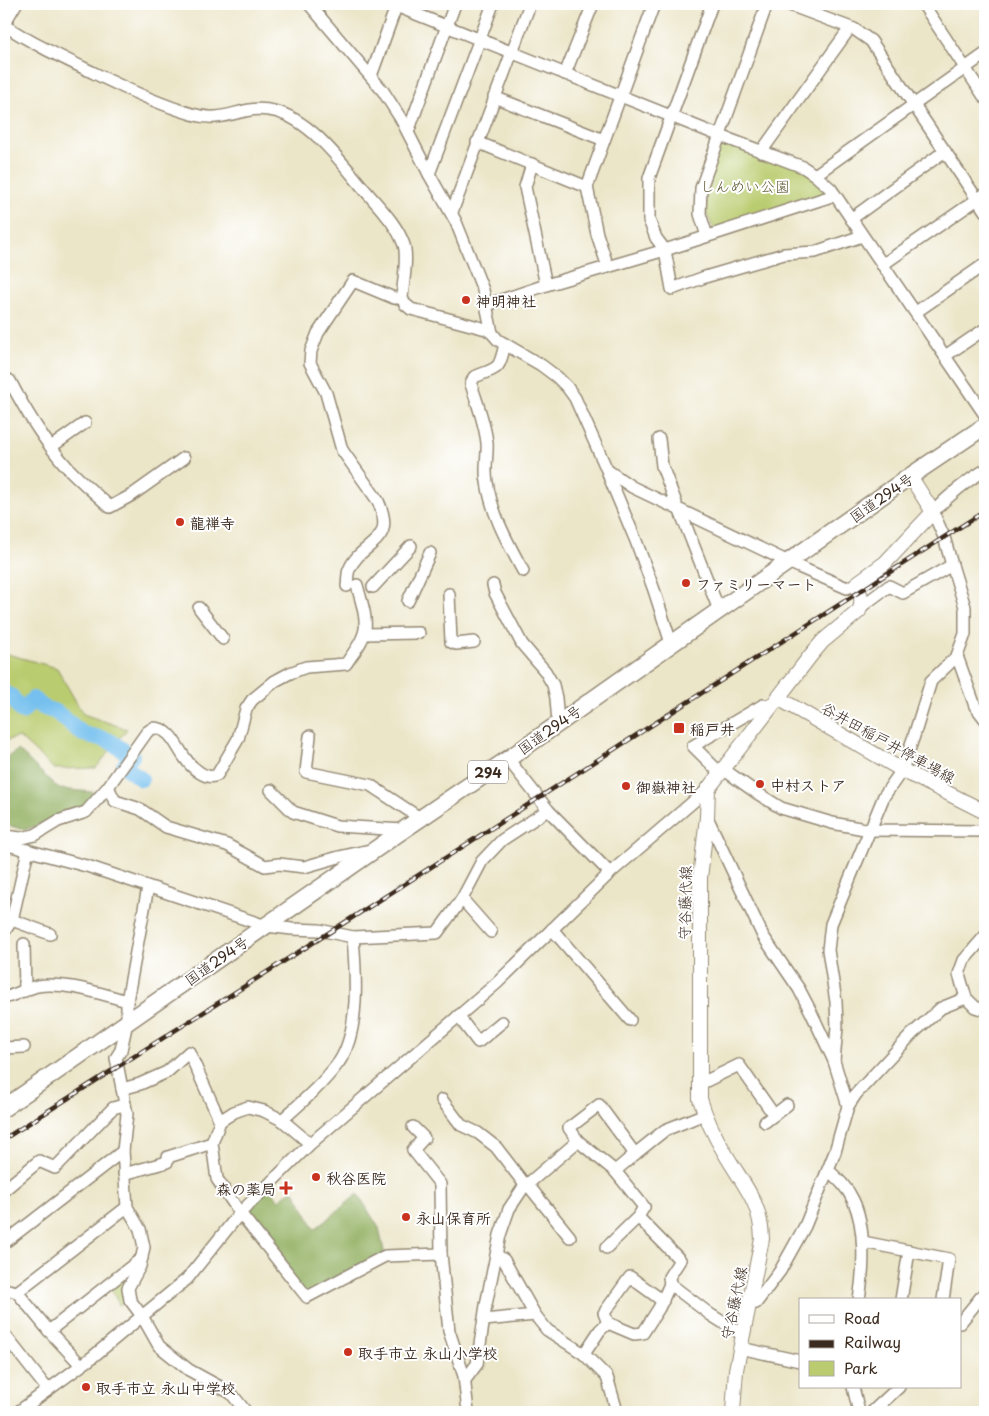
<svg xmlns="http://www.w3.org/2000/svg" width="989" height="1416" viewBox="0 0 989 1416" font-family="'Playpen Sans','Klee One',sans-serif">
<rect width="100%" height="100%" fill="#fff"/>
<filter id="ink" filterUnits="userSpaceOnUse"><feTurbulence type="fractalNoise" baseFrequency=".02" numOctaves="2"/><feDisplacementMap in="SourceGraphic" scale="10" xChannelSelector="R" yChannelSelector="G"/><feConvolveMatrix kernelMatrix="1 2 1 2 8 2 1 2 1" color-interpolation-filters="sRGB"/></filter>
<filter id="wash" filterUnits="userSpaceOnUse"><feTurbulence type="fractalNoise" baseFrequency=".0096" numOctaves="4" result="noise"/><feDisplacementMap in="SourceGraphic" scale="20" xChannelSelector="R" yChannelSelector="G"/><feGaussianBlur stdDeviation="1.12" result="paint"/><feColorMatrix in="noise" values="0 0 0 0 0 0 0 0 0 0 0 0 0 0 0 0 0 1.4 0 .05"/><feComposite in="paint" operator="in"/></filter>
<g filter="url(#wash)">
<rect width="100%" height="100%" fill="#ece6c9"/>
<g fill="#bacc6f" stroke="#7a7b46">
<path d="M 718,135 L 803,167 L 835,195 L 716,233 L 704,209 L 707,182 Z"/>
<path d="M 4,653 L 57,668 L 83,714 L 127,729 L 96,768 L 54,769 L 19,737 L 4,741 Z"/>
<path d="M 142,1258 L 130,1300 L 119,1305 L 109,1284 Z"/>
</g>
<g fill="#93b062" stroke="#676d40">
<path d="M 18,750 L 59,789 L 113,794 L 25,830 L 4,824 L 4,759 Z"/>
<path d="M 267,1187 L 279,1200 L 293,1189 L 315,1229 L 358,1194 L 379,1228 L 385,1256 L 307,1297 L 240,1213 Z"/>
</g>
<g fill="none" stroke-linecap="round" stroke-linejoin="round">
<path stroke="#74c0ee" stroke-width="16" d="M 4,693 L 11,696 L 22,712 L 33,699 L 44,708 L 56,712 L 83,734 L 108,740 L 132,756 L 124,766 L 141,779"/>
</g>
</g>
<g filter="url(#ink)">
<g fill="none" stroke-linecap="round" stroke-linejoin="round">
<g stroke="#948874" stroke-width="14">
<g id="minor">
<path d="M 309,4 L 383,91 L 401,119 L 429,174 L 456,222 L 483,290 L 492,333"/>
<path d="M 394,4 L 396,6 L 718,135 L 803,167 L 815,175 L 831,189 L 985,415"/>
<path d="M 712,4 L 649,178 L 649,220 L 656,238 L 665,250 L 672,289 L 705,277 L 784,254 L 815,252 L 862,236"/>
<path d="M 787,4 L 854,29 L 871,41 L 985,211"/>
<path d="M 923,4 L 985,98"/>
<path d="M 4,24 L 16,4"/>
<path d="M 4,25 C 33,44 63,58 94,73 C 126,89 158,104 192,114 C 226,125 242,103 274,111 C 310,119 341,162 364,189 C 378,206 397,224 404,245 C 408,258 403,284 402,298 L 405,304 L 411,309 L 486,329 L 492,333 L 498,340 L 541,365 L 557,377 L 567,387 L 575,398 L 607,470 L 610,479 L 636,541 L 654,590 L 671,643"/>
<path d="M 565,74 L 593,4"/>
<path d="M 371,76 L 397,4"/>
<path d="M 494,97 L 604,140"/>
<path d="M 408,132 L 455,4"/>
<path d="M 477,142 L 587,187"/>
<path d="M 761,152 L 850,28"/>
<path d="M 532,164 L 525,187 L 546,285"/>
<path d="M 429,174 L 493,4"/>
<path d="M 815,175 L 985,54"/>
<path d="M 452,212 L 530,4"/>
<path d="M 851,219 L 945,151"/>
<path d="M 707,236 L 700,214 L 701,188 L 767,4"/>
<path d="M 882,265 L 985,194"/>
<path d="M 608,267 L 597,234 L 587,187 L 654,4"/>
<path d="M 487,305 L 546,285 L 665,250 L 835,195"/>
<path d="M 916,312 L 985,264"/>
<path d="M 505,344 C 499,371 499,367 474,377 L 471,384 C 477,403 485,423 487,443 C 488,456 484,469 487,482 C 492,515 507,541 523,571"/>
<path d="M 945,356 L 985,329"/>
<path d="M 4,378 L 10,381 C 26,412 44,441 67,467 C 80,481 96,494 110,507 L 132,495 L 184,458"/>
<path d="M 659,439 L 662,466 L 676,503"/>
<path d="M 51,447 L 85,423"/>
<path d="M 607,470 L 632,487 L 799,567 L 847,588 L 856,584"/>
<path d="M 680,511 L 719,610"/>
<path d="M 952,565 L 944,537 L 933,512 C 949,495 965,482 985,470"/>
<path d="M 493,585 L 495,593 L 522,644 L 545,671 L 553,685 L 556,698 L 558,723"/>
<path d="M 347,586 C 348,581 347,574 349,570 C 361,540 398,545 378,501 L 342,450 L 326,393 L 310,363 L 311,351 L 318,333 L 353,281 L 394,298 L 402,298"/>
<path d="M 373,587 L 411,546"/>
<path d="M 449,594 L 451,642 L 456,644 L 474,642"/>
<path d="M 408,601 L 430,553"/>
<path d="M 199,608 L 223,639"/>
<path d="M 364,634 L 419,633"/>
<path d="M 957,656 L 975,706 L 985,719"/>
<path d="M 310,736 L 306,772 L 370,785 L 420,818"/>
<path d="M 508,759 L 548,810 L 610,873"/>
<path d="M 723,769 L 757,793 L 781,808 L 832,823 L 870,830 L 985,831"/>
<path d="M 720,773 L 693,746 L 763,705 L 772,705"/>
<path d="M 108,787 L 115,801 L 140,809 L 166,827 L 227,845 L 265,866 L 279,864 L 304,867 L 339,857 L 370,850"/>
<path d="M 271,790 L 293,812 L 337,826 L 403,830"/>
<path d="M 707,817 L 763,936 L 799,989 L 811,1012 L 834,1061 L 848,1106 L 835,1152 L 805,1226 L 780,1271 L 756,1303 L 749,1304"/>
<path d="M 4,836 L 21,838 L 35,835 L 58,821 L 86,812 L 108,787 L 147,732 L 153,728 C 171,728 176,746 185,758 C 191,767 206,781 217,775 L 238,739 L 246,709 L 252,700 L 275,681 L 290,673 L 306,667 L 346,664 C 352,654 364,641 365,629 C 367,615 360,598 357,585"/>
<path d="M 4,844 L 90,867 L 266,926 L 292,929 L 319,930 L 353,937 L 437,933 L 462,899 L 482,861 L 502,840 L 548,810"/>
<path d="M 148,887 L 127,1001 L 127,1022 L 121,1050 L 116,1058 L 127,1114 L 123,1151 L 127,1207 L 140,1229 L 144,1247 L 140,1266 L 128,1288 L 130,1300 L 142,1316 L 159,1346 L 189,1370 L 231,1393 L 246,1412"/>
<path d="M 462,899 L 491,932"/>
<path d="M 12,920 L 50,934"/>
<path d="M 552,929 L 630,1020"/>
<path d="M 4,932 L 12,920 L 28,850"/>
<path d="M 985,936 L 964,960 L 959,974 L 966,998 L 975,1007 L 985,1010"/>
<path d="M 24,944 L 25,991"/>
<path d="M 4,998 C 15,995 26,989 37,986 C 64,981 101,994 127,1001"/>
<path d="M 458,1016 L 478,1042 L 502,1022"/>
<path d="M 4,1048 L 24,1047"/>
<path d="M 834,1061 L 837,1027 L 836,1002 L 828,950 L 831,924 L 884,796 L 902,770 L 914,736 L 931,681 L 957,656 L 965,634 L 965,607 L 952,565 L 903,593 L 889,586 L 862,606"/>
<path d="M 700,1084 L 739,1065 L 774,1115"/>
<path d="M 122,1089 L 140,1084 L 167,1072 L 189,1052 L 220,1121"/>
<path d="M 442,1100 L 461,1125 L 478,1133 L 496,1147 L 526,1186"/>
<path d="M 848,1106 L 856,1094 L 912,1034 L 941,1008 L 966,998"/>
<path d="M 282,1120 C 302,1102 323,1084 339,1062 C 360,1031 356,974 353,937"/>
<path d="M 765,1122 L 787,1105"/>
<path d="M 413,1127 L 424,1138 L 413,1150 L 440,1184 L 441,1254"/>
<path d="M 307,1141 L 282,1120 L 264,1111 L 248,1107 L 234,1112 L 220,1121 L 212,1143 L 217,1179 L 240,1213 L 307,1297 L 385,1256 L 441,1254 L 449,1331 L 464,1376 L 468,1412"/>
<path d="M 578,1141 L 615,1171"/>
<path d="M 635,1154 L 615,1171 L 644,1207 L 638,1217 L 680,1260 L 669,1277 L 670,1284 L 711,1315 L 743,1335"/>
<path d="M 828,1170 C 838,1179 847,1187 853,1200 C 866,1227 864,1270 859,1300"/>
<path d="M 124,1174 L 167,1162 L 168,1157 L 212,1143"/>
<path d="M 528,1185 L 570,1237"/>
<path d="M 4,1190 L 39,1161 L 55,1168 L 113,1108 L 124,1105"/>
<path d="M 863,1242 L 949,1259 L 943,1300"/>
<path d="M 4,1243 L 123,1151"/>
<path d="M 606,1248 L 638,1217"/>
<path d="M 4,1289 L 17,1292 L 49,1331 L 81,1365"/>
<path d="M 17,1292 L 127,1207"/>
<path d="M 901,1300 L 909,1251"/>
<path d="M 535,1315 L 547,1330 L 584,1354 L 607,1377 L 616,1408"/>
<path d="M 484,1320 L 535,1315 L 504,1260 L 497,1255"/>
<path d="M 608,1323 L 604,1313 L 630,1277 L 663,1301"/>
<path d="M 960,1323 L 985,1292"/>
<path d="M 49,1331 L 142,1258"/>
<path d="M 4,1334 L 48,1390"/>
<path d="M 740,1348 L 800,1361"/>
<path d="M 584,1354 L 600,1330 L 608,1323 L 634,1334 L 643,1333 L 659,1308 L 670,1284"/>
<path d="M 465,1380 L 477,1364 L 486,1305 L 500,1235 L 509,1209 L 523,1188 L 578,1141 L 569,1128 L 599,1105 L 635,1154 L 665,1130 L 705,1114"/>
<path d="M 853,1387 L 859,1412"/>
<path d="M 18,1412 L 90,1359 L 187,1279 L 240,1213 L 310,1144 L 497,983 L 610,873 L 708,789"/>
<path d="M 872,1412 L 899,1387"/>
</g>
</g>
<g stroke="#948874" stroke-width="16">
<g id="major">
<path d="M 778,698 L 902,770 L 985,812"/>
<path d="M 733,1412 L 736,1370 L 762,1239 C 761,1202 744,1186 726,1155 C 715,1137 706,1119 700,1099 L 700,878 L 707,817 L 708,789 L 811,655 L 823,641 L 859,611 C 864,601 860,593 856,584 L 885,563 L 933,512 L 910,476"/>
</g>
</g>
<g stroke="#948874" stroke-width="19">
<path id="highway" d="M 4,1108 L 396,835 L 508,759 L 903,481 L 985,426"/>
</g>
<use href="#minor" stroke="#fff" stroke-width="11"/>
<use href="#major" stroke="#fff" stroke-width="14"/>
<use href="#highway" stroke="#fff" stroke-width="16"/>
<g stroke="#3b2a1e" stroke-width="4.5">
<path id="rail" d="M 4,1139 L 330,932 L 985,511"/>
</g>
<use href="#rail" stroke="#fff" stroke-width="2.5" stroke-dasharray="8" stroke-linecap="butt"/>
</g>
</g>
<g fill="#c8321e" stroke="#fff" stroke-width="2">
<circle cx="466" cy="300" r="5"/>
<circle cx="180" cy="522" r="5"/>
<circle cx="686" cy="583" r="5"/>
<rect x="673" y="722" width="12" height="12" rx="2.5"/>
<circle cx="760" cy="784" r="5"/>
<circle cx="626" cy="786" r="5"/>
<circle cx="316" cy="1177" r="5"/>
<path d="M283.5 1180.5h5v5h5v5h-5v5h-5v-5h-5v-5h5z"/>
<circle cx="406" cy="1217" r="5"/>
<circle cx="348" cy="1352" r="5"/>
<circle cx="86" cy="1387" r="5"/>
</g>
<g text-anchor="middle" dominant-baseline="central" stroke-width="4" stroke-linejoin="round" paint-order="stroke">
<rect fill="#fff" stroke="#766a62" stroke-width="1" x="468" y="760.5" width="40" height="23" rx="4"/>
<g font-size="14" font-weight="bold" fill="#3b2a1e">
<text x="488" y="772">294</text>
</g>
<g font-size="15" fill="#615b36" stroke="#fff">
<text x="745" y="185">しんめい公園</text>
</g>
<g font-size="15" font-weight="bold" fill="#3b2a1e" stroke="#fff" text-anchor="start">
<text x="476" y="300">神明神社</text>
<text x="190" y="522">龍禅寺</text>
<text x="696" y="583">ファミリーマート</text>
<text x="690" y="728">稲戸井</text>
<text x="770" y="784">中村ストア</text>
<text x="636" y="786">御嶽神社</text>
<text x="326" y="1177">秋谷医院</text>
<text x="276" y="1188" text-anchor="end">森の薬局</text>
<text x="416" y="1217">永山保育所</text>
<text x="358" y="1352">取手市立 永山小学校</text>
<text x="96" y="1387">取手市立 永山中学校</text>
</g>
<g font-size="15" fill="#3b2a1e" stroke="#fff">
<text transform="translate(881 497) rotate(-35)">国道294号</text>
<text transform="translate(549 729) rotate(-35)">国道294号</text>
<text transform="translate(889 742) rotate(29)">谷井田稲戸井停車場線</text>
<text transform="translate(684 903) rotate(-89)">守谷藤代線</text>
<text transform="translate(216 960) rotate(-35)">国道294号</text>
<text transform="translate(733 1303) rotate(-78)">守谷藤代線</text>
</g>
</g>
<rect width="989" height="1416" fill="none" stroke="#fff" stroke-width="20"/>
<rect x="799" y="1298" width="162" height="90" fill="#ffffff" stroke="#b1aaa5"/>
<rect x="809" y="1315" width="25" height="8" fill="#ffffff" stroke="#b1aaa5"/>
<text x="844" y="1324" font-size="15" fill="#3b2a1e">Road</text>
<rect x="809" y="1340" width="25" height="8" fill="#3b2a1e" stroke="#b1aaa5"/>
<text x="844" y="1348" font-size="15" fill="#3b2a1e">Railway</text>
<rect x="809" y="1361" width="25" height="15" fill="#bacc6f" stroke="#b1aaa5"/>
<text x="844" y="1374" font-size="15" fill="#3b2a1e">Park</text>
</svg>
